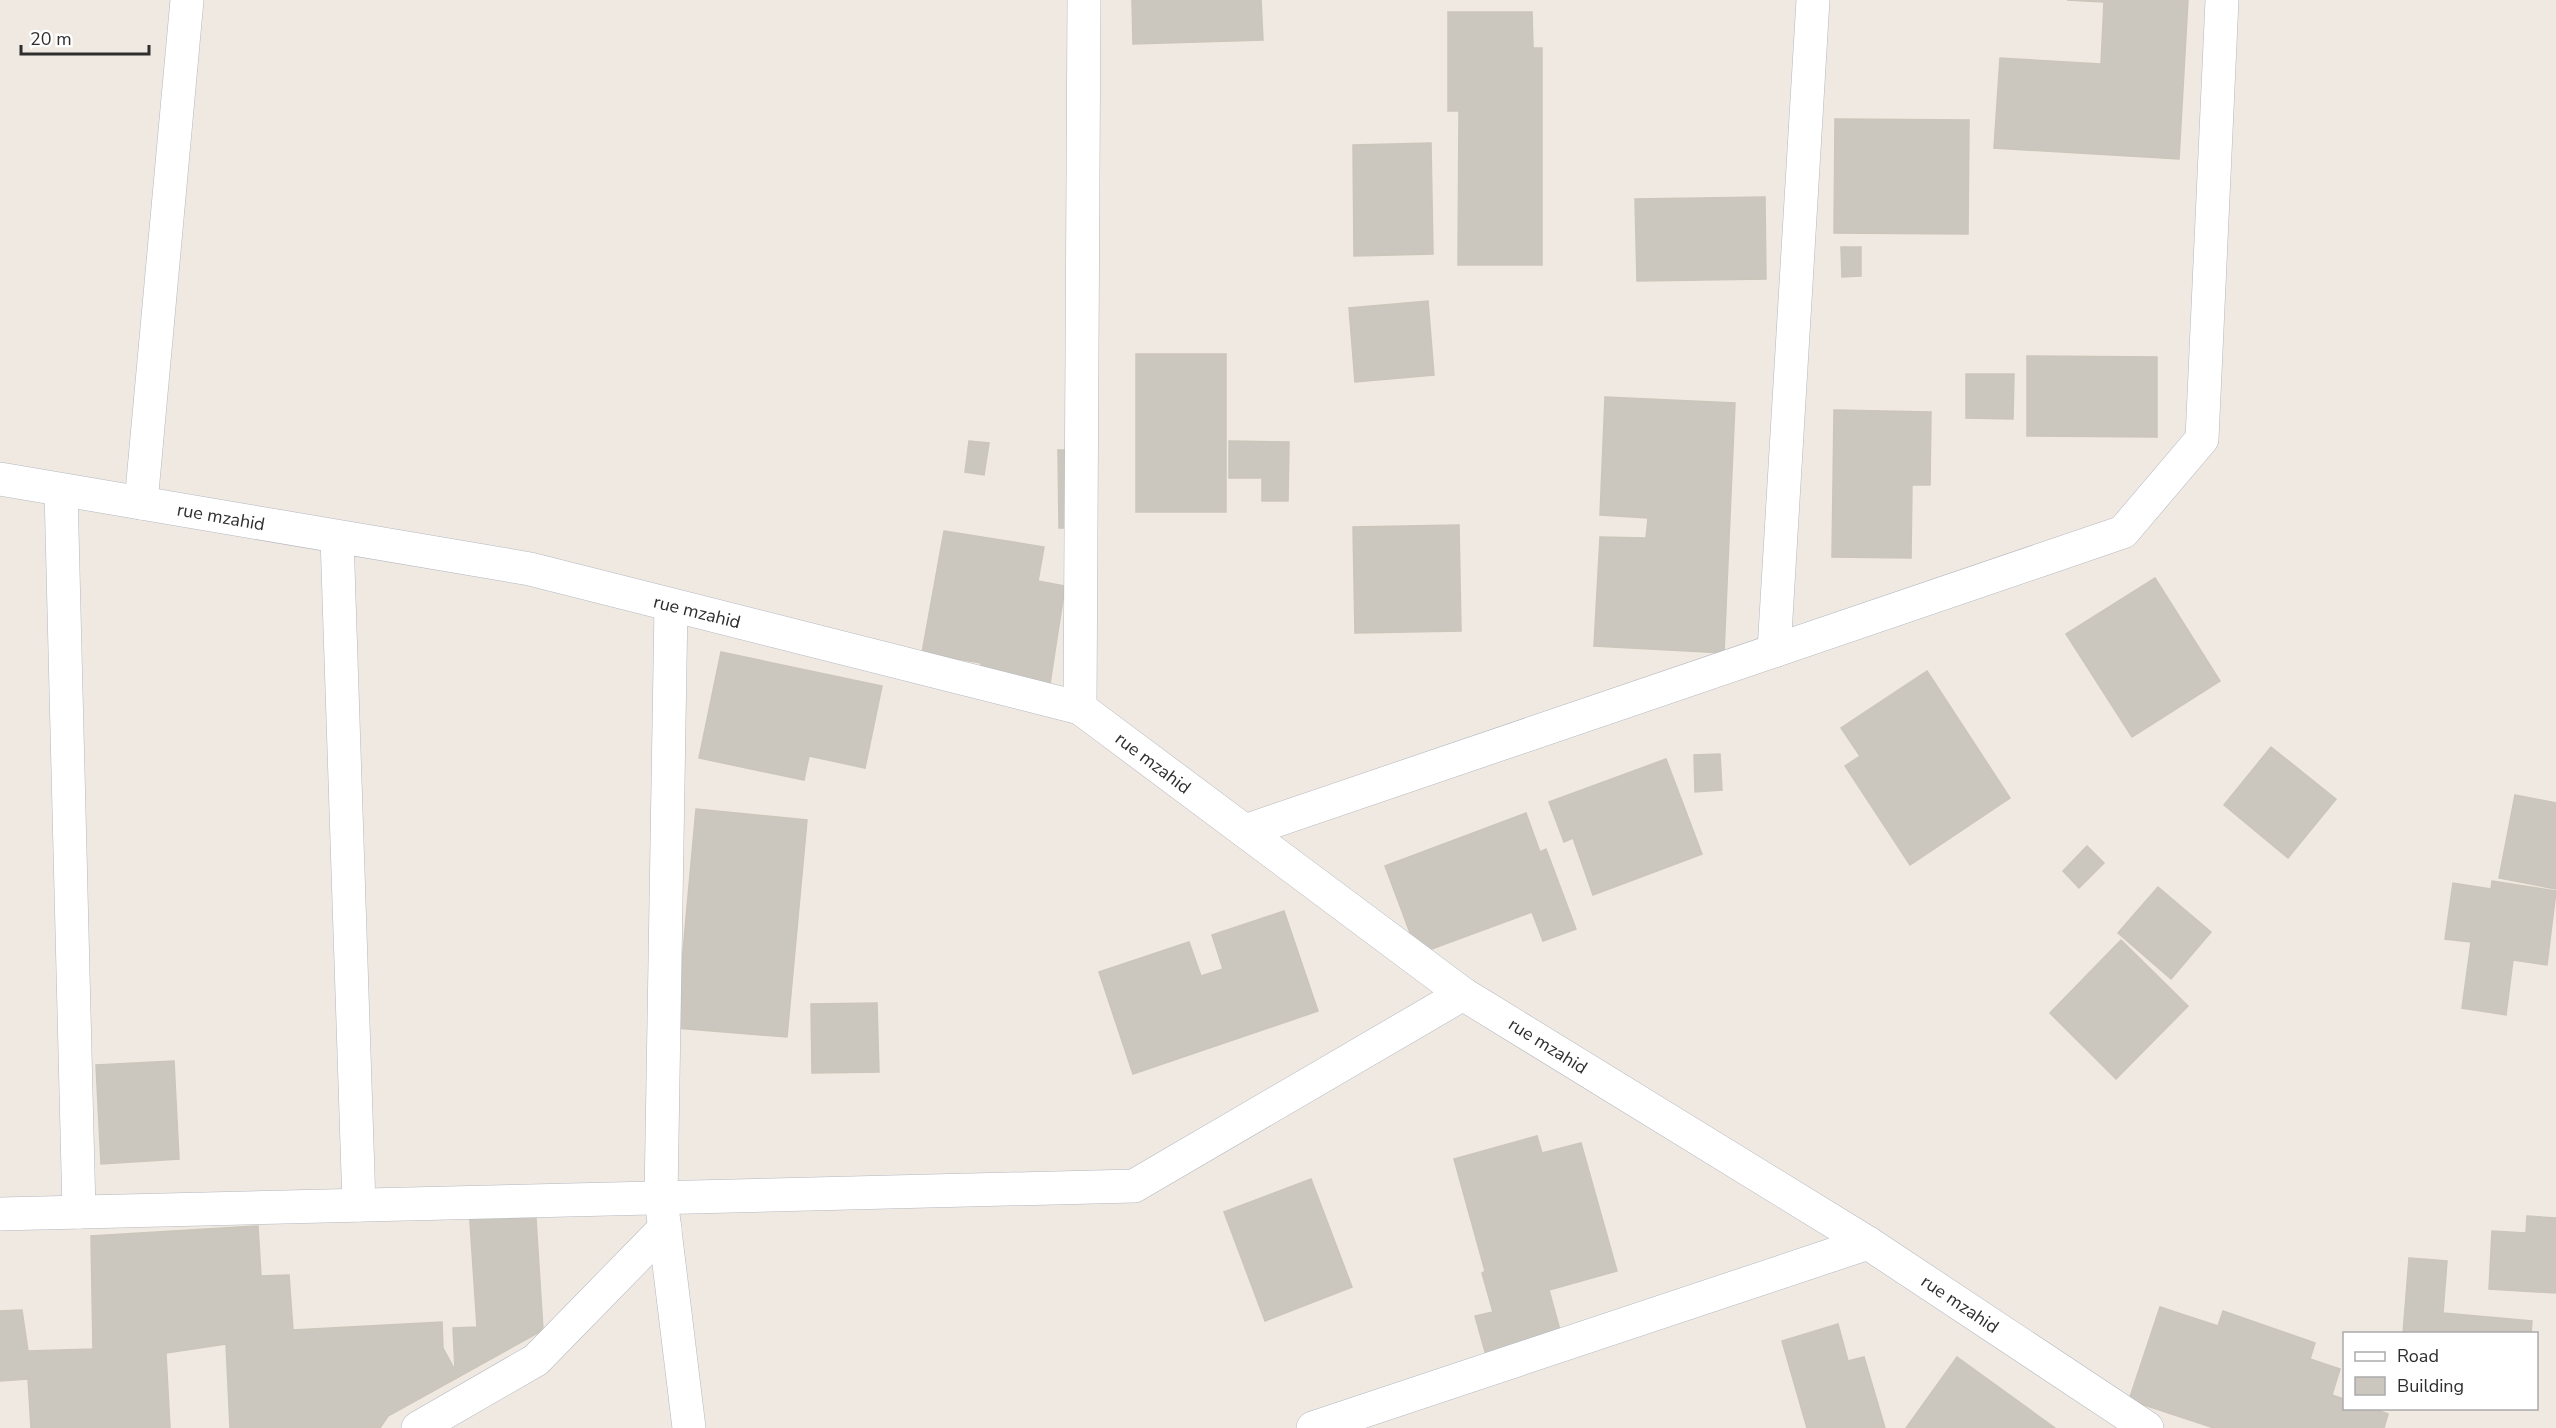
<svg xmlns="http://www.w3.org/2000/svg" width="2556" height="1428" viewBox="0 0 2556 1428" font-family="'Nunito Sans',sans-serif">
<rect width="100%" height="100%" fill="#efe9e1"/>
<g fill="#cbc7bf" stroke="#cbc5ba" stroke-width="1.5">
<path d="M 1132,0 L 1261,0 L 1263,40 L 1133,44 Z"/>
<path d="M 2067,0 L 2188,0 L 2179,159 L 1994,148 L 2000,58 L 2101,64 L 2104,2 Z"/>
<path d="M 1448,12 L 1532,12 L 1533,48 L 1542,48 L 1542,265 L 1458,265 L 1459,111 L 1448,111 Z"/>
<path d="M 1835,119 L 1969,120 L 1968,234 L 1834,233 Z"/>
<path d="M 1431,143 L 1433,254 L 1354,256 L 1353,145 Z"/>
<path d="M 1765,197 L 1766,279 L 1637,281 L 1635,199 Z"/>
<path d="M 1841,247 L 1861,247 L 1861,276 L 1842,277 Z"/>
<path d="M 1428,301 L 1434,375 L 1355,382 L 1349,308 Z"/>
<rect x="1136" y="354" width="90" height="158"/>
<path d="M 2027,356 L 2157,357 L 2157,437 L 2027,436 Z"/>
<path d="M 1966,374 L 2014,374 L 2013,419 L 1966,418 Z"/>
<path d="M 1605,397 L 1735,403 L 1724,653 L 1594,646 L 1600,537 L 1646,538 L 1648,518 L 1600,515 Z"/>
<path d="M 1834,410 L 1931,412 L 1930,485 L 1912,485 L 1911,558 L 1832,557 Z"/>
<path d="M 969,441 L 989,443 L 984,475 L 965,472 Z"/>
<path d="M 1229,441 L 1289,442 L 1288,501 L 1262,501 L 1262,478 L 1229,478 Z"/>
<path d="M 1058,450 L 1090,450 L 1090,528 L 1059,528 Z"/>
<path d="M 1459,525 L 1461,631 L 1355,633 L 1353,527 Z"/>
<path d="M 944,531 L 1044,547 L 1038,581 L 1065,586 L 1050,684 L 980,672 L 981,663 L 922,653 Z"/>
<path d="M 2155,578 L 2220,681 L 2132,737 L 2066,634 Z"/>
<path d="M 721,652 L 882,686 L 865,768 L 809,756 L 804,780 L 699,758 Z"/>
<path d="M 1927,671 L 2010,798 L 1910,865 L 1845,766 L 1860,756 L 1841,728 Z"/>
<path d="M 2271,747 L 2336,799 L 2288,858 L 2224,805 Z"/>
<path d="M 1720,754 L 1722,790 L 1695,792 L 1694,755 Z"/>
<path d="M 1666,759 L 1702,854 L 1593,895 L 1573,838 L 1564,842 L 1549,802 Z"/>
<path d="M 2515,795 L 2556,803 L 2556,889 L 2499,878 Z"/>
<path d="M 696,809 L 807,820 L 787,1037 L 676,1028 Z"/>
<path d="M 1526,813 L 1540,852 L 1546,849 L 1576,929 L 1543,941 L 1532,912 L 1418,954 L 1385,866 Z"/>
<path d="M 2087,846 L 2104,863 L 2079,888 L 2063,871 Z"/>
<path d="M 2492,881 L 2556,891 L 2547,965 L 2513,960 L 2506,1015 L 2462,1008 L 2471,942 L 2445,939 L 2453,883 L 2491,889 Z"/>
<path d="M 2158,887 L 2211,932 L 2171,979 L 2118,933 Z"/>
<path d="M 1284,911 L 1318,1011 L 1133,1074 L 1099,972 L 1189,942 L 1201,976 L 1223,969 L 1212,935 Z"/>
<path d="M 2121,940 L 2188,1006 L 2116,1079 L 2050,1013 Z"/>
<path d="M 877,1003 L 879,1072 L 812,1073 L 811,1004 Z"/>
<path d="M 174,1061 L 179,1159 L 101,1164 L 96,1065 Z"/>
<path d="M 1537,1136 L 1542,1153 L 1581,1143 L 1617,1271 L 1549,1290 L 1566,1352 L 1491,1373 L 1475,1316 L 1493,1312 L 1482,1273 L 1485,1271 L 1454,1159 Z"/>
<path d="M 1311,1179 L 1352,1287 L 1265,1321 L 1224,1212 Z"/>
<path d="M 535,1203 L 543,1330 L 388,1416 L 380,1428 L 230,1428 L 226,1344 L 166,1353 L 170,1428 L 31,1428 L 28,1379 L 0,1381 L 0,1311 L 22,1310 L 28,1351 L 93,1349 L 91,1236 L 258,1226 L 261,1276 L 289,1275 L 293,1330 L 442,1322 L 443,1348 L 455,1370 L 453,1328 L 477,1327 L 469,1207 Z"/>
<path d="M 2527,1216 L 2556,1218 L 2556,1293 L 2489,1289 L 2492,1231 L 2526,1233 Z"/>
<path d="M 2409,1258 L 2447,1261 L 2443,1313 L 2532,1321 L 2531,1334 L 2403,1334 Z"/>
<path d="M 2160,1307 L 2218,1326 L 2223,1311 L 2315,1343 L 2310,1359 L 2340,1369 L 2332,1395 L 2344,1399 L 2344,1408 L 2372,1408 L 2388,1414 L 2384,1428 L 2214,1428 L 2129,1400 Z"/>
<path d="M 1838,1324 L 1848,1361 L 1864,1357 L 1885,1428 L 1807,1428 L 1782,1341 Z"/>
<path d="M 1957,1357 L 2055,1428 L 1906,1428 Z"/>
</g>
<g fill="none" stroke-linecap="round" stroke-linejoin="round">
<g stroke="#b4b7c1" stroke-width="34">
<g id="minor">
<path d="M 0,479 L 530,569 L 1080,708 L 1463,994 L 1868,1243 L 2147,1428"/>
<path d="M 61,490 L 79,1212"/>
<path d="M 141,503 L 187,0"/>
<path d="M 337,537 L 359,1205"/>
<path d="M 671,606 L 661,1198 L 689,1428"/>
<path d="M 1774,651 L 1813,0"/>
<path d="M 1080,708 L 1084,0"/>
<path d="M 1245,831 L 2123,532 L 2202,439 L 2222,0"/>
<path d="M 0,1214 L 1134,1186 L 1463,994"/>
<path d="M 418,1428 L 536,1360 L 665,1228"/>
<path d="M 1313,1428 L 1868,1243"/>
</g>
</g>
<use href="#minor" stroke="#fff" stroke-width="33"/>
</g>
<g text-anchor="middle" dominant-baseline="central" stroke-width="6" stroke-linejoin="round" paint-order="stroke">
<g font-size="18" fill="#2e2e2e" stroke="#fff">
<text transform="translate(221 517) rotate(10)">rue mzahid</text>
<text transform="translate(697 612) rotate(14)">rue mzahid</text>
<text transform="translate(1153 763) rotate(37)">rue mzahid</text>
<text transform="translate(1548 1046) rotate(32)">rue mzahid</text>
<text transform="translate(1960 1304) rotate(34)">rue mzahid</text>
</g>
</g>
<rect x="2343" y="1332" width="195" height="78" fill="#ffffff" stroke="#ababab" stroke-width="1.5"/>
<rect x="2355" y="1352" width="30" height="9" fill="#ffffff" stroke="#ababab" stroke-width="1.5"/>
<text x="2397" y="1362" font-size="18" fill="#2e2e2e">Road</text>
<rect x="2355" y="1377" width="30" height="18" fill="#cbc7bf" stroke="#ababab" stroke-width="1.5"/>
<text x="2397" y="1392" font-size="18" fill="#2e2e2e">Building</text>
<path d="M21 45v9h128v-9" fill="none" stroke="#2e2e2e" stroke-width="3"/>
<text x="30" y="45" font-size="18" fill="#2e2e2e" stroke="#ffffff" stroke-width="4.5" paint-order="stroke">20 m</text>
</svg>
